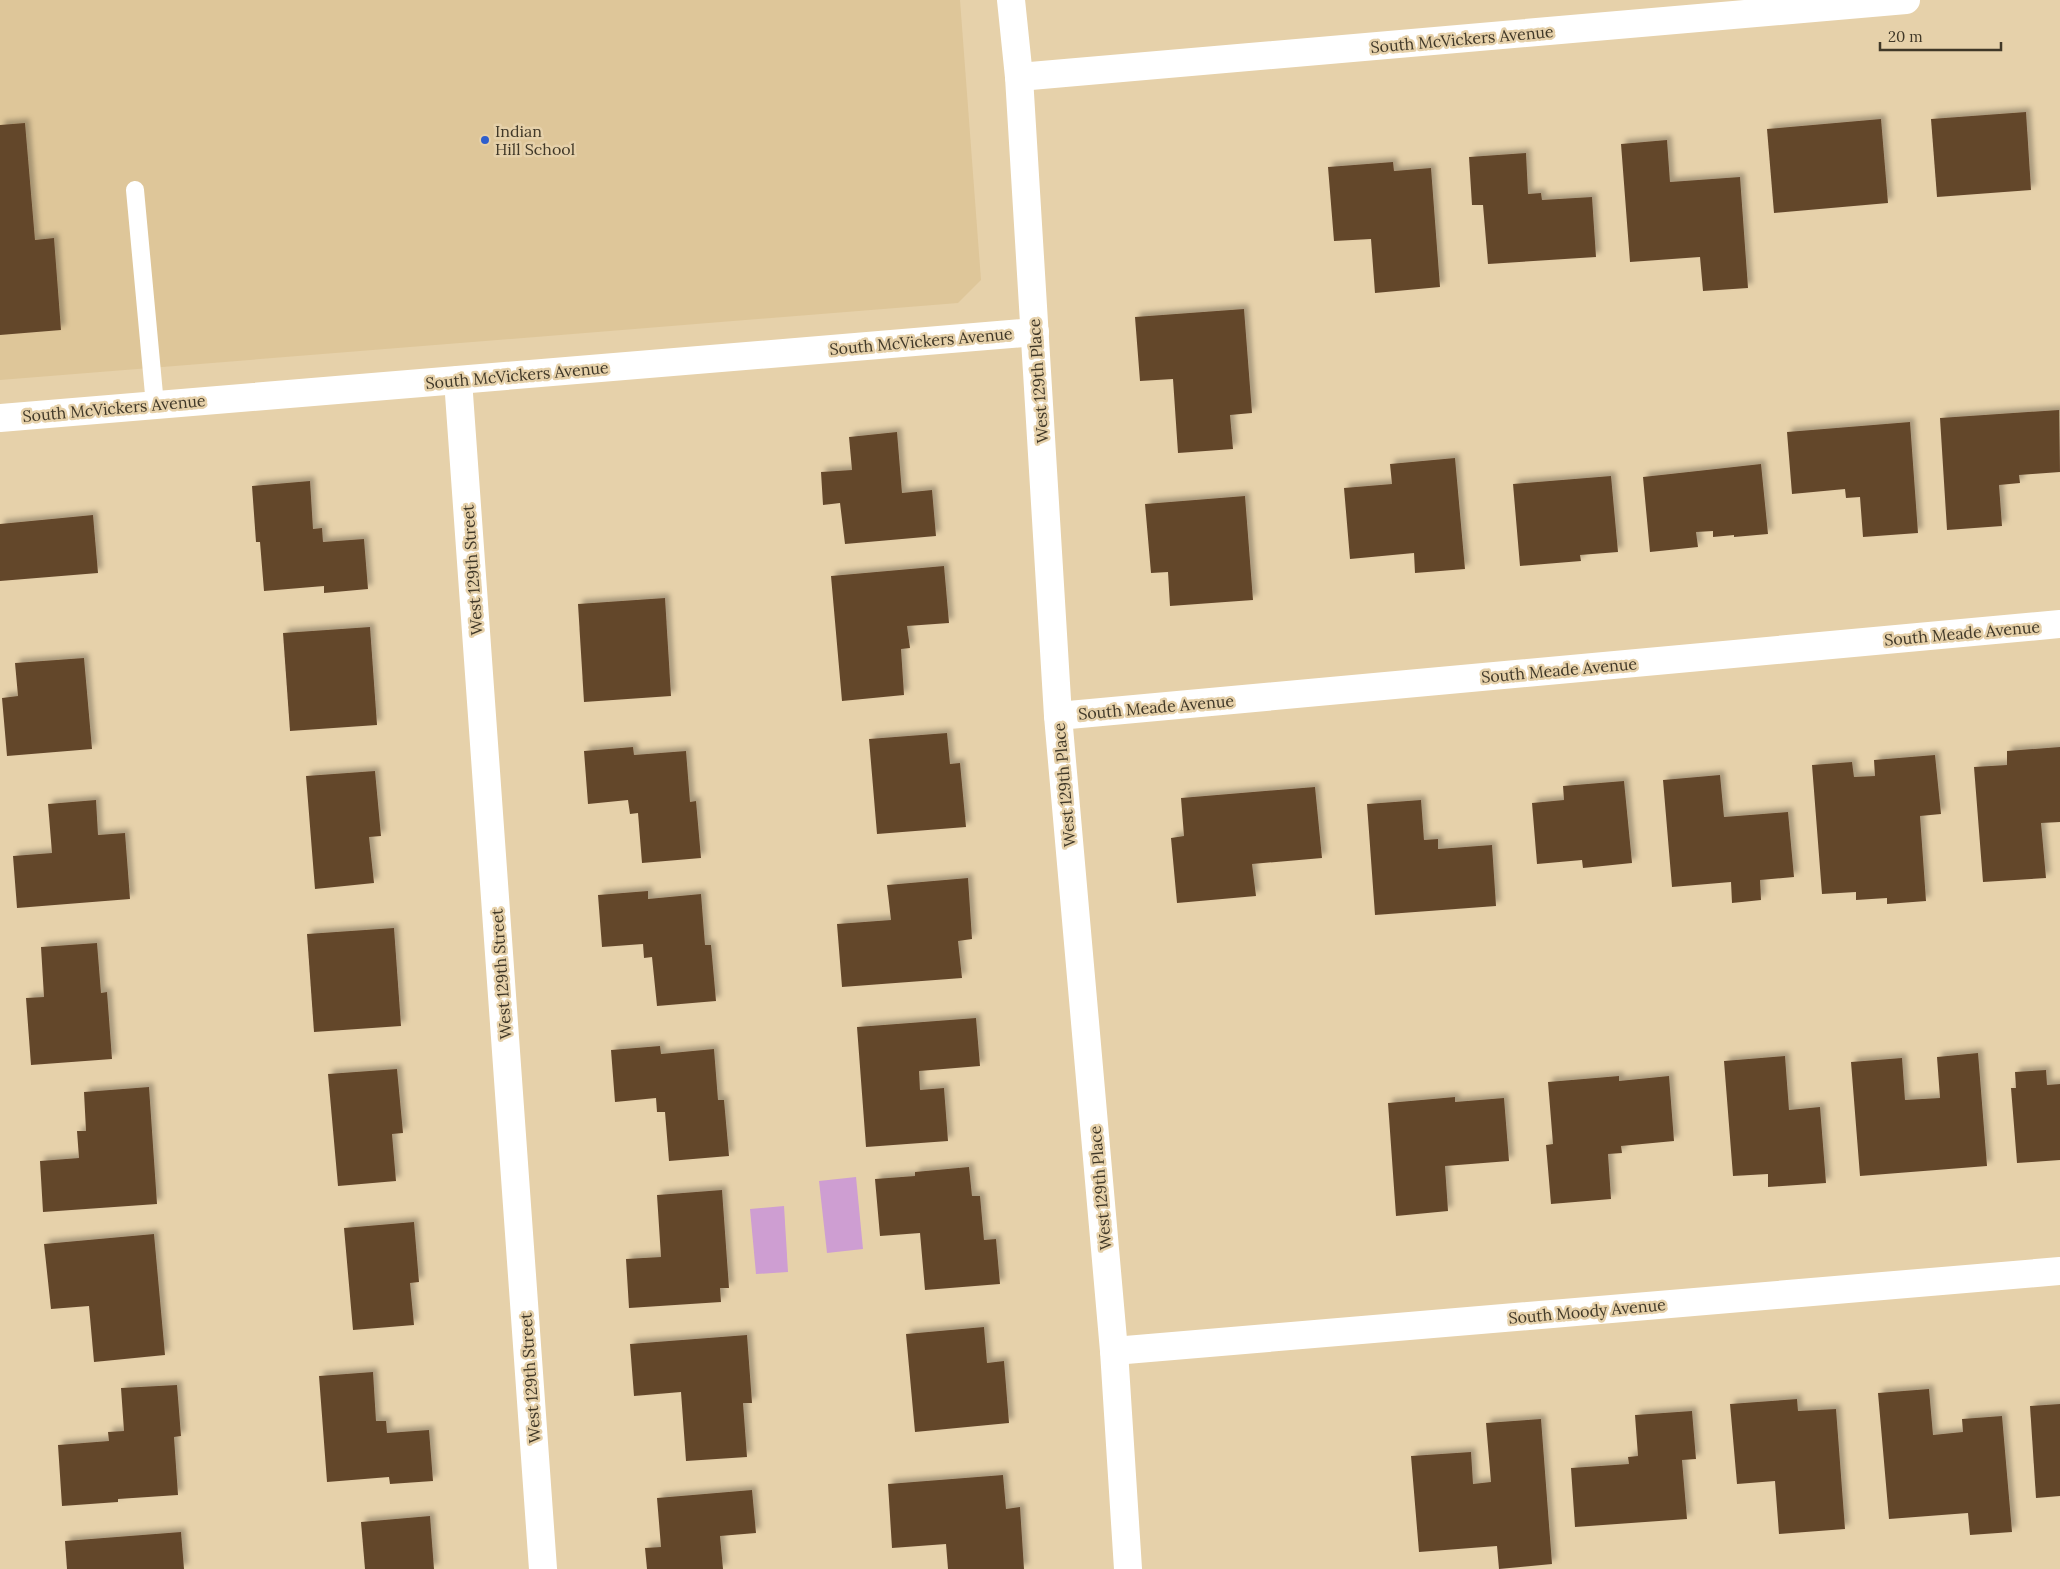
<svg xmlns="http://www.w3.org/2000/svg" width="2060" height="1569" viewBox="0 0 2060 1569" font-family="Lora,serif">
<defs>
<filter id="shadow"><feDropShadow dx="4.5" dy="-4.5" stdDeviation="2.5" flood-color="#0004"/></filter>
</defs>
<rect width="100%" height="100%" fill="#e6d1aa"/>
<path fill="#dec699" d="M 0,0 L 960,0 L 981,280 L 958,303 L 0,380 Z"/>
<g fill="#ce9ed2">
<path d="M 856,1177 L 863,1249 L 827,1253 L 819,1181 Z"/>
<path d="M 784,1206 L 788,1272 L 756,1274 L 750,1209 Z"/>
</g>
<g fill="#64472c" filter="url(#shadow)">
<path d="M 2026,112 L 2031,190 L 1937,197 L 1931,119 Z"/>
<path d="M 1881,119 L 1888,203 L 1774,213 L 1767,129 Z"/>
<path d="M 25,123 L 35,240 L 54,238 L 61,330 L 0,335 L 0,125 Z"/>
<path d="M 1667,140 L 1670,182 L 1740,177 L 1748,288 L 1703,291 L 1700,257 L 1630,262 L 1621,144 Z"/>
<path d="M 1526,153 L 1528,194 L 1541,193 L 1542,200 L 1592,197 L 1596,257 L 1488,264 L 1483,205 L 1472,205 L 1469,157 Z"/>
<path d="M 1393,162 L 1394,171 L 1431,168 L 1440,287 L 1375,293 L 1371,239 L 1334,241 L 1328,167 Z"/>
<path d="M 1244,309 L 1252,413 L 1230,415 L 1233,449 L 1178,453 L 1173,379 L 1140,381 L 1135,317 Z"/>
<path d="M 2059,410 L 2060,472 L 2019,475 L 2020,483 L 1999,485 L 2002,526 L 1947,530 L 1940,418 Z"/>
<path d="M 1910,422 L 1918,533 L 1863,537 L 1860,497 L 1846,498 L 1845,489 L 1792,494 L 1787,432 Z"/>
<path d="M 897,432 L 902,493 L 932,490 L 936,536 L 845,544 L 840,503 L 823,505 L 821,472 L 852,470 L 849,437 Z"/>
<path d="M 1455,458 L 1465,569 L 1415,573 L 1414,553 L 1350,559 L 1344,488 L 1392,484 L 1390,464 Z"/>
<path d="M 1761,464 L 1768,534 L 1734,537 L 1734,535 L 1713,537 L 1713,531 L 1696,532 L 1698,547 L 1650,552 L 1643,477 Z"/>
<path d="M 1611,476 L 1618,552 L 1580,555 L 1581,561 L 1520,566 L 1513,484 Z"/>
<path d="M 310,481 L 313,529 L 322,528 L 323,542 L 364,539 L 368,589 L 324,593 L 324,586 L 264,591 L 260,542 L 256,542 L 252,486 Z"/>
<path d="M 1245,496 L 1253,600 L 1170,606 L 1168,572 L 1151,573 L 1145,504 Z"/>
<path d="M 93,515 L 98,573 L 0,581 L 0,524 Z"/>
<path d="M 944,566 L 949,623 L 907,626 L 910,648 L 901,649 L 904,695 L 842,701 L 831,576 Z"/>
<path d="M 665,598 L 671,696 L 584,702 L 578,604 Z"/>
<path d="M 370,627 L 377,725 L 290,731 L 283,633 Z"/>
<path d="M 84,658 L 92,749 L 7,756 L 2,698 L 18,696 L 15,663 Z"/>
<path d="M 947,733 L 950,764 L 960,763 L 966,827 L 877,834 L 869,739 Z"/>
<path d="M 633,747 L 634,755 L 686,751 L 690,802 L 696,801 L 701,858 L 642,863 L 638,813 L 630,814 L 628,800 L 588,804 L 584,751 Z"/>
<path d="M 2060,747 L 2060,822 L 2041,823 L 2046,878 L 1983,882 L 1974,767 L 2007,765 L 2007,751 Z"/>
<path d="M 1935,755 L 1941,814 L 1920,816 L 1926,901 L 1887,904 L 1887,898 L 1856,900 L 1856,892 L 1822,894 L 1812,765 L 1852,762 L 1854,777 L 1875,776 L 1874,760 Z"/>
<path d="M 375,771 L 381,836 L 369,837 L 374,883 L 315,889 L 306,776 Z"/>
<path d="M 1720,775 L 1724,817 L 1788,812 L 1794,877 L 1760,880 L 1761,900 L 1732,903 L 1731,882 L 1672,887 L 1663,780 Z"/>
<path d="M 1624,781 L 1632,863 L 1583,868 L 1582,860 L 1537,864 L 1532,803 L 1564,800 L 1563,786 Z"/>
<path d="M 1315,787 L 1322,858 L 1252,864 L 1256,896 L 1177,903 L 1171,838 L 1184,836 L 1181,798 Z"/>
<path d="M 96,800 L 98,835 L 125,833 L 130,899 L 17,908 L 13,856 L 52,853 L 48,804 Z"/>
<path d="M 1421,800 L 1424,840 L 1438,839 L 1438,849 L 1492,845 L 1496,906 L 1375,915 L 1367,804 Z"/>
<path d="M 968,878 L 972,939 L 958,941 L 962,978 L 842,987 L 837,924 L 891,920 L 887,885 Z"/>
<path d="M 648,891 L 648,899 L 701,894 L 705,945 L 711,945 L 716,1001 L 657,1006 L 652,957 L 644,958 L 643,944 L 602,947 L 598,895 Z"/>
<path d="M 394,928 L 401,1026 L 314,1032 L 307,934 Z"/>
<path d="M 97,943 L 101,993 L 107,992 L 112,1059 L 31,1065 L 26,998 L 44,997 L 41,947 Z"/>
<path d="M 976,1018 L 980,1066 L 919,1071 L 920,1090 L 944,1088 L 948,1141 L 866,1147 L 857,1027 Z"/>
<path d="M 660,1046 L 661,1054 L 714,1049 L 718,1100 L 724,1100 L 729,1156 L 669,1161 L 665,1112 L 657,1112 L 656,1098 L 615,1102 L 611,1050 Z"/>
<path d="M 1978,1053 L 1987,1166 L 1860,1176 L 1851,1062 L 1902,1058 L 1905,1100 L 1940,1098 L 1937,1057 Z"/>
<path d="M 1785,1056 L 1789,1110 L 1820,1107 L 1826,1183 L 1768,1187 L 1768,1174 L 1733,1176 L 1724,1061 Z"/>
<path d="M 397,1069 L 403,1133 L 392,1134 L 396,1181 L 338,1186 L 328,1074 Z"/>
<path d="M 2046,1070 L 2047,1085 L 2060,1084 L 2060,1160 L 2017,1163 L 2011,1088 L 2016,1088 L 2015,1072 Z"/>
<path d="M 1619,1076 L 1619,1081 L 1669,1076 L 1674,1141 L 1621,1146 L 1622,1153 L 1608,1154 L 1611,1199 L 1551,1204 L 1546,1145 L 1553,1144 L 1548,1082 Z"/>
<path d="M 149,1087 L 157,1204 L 43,1212 L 40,1161 L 79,1158 L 77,1131 L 86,1131 L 84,1092 Z"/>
<path d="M 1455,1097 L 1455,1102 L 1504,1098 L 1509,1161 L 1445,1166 L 1448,1211 L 1396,1216 L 1388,1103 Z"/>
<path d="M 969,1167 L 972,1196 L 980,1196 L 984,1240 L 996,1239 L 1000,1284 L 925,1290 L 920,1233 L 880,1236 L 875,1179 L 915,1176 L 915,1172 Z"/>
<path d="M 722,1190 L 729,1288 L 720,1288 L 721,1302 L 629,1308 L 626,1259 L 661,1257 L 657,1195 Z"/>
<path d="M 414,1222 L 419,1282 L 410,1283 L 414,1325 L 353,1330 L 344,1228 Z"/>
<path d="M 154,1234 L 165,1355 L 94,1362 L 89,1306 L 51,1309 L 44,1244 Z"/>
<path d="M 984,1327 L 987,1363 L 1004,1361 L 1009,1423 L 915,1432 L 906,1334 Z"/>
<path d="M 747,1335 L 752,1403 L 743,1403 L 747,1457 L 686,1461 L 681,1392 L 634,1396 L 630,1344 Z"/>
<path d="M 373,1372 L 376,1421 L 386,1421 L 387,1433 L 429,1430 L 433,1481 L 390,1484 L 389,1477 L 327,1482 L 319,1376 Z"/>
<path d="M 177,1385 L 181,1436 L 174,1437 L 178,1495 L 118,1499 L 118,1502 L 62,1506 L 58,1445 L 109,1441 L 108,1432 L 124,1431 L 121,1388 Z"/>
<path d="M 1929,1389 L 1933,1435 L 1963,1432 L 1962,1419 L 2002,1416 L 2012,1532 L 1970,1535 L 1968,1513 L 1889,1519 L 1878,1393 Z"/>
<path d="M 1797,1399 L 1798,1411 L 1836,1409 L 1845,1529 L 1779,1534 L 1775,1481 L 1737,1484 L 1730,1404 Z"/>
<path d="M 2060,1404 L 2060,1496 L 2036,1498 L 2030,1406 Z"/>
<path d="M 1692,1411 L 1696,1459 L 1682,1460 L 1687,1519 L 1575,1527 L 1571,1468 L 1629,1464 L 1628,1457 L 1638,1456 L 1635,1415 Z"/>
<path d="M 1541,1419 L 1552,1564 L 1499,1569 L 1497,1546 L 1419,1552 L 1411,1456 L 1471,1452 L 1473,1484 L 1491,1482 L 1486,1423 Z"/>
<path d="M 1003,1475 L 1006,1509 L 1020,1507 L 1024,1569 L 948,1569 L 946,1544 L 892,1548 L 888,1484 Z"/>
<path d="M 752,1490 L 756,1533 L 720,1536 L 723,1569 L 647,1569 L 645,1548 L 661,1547 L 657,1498 Z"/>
<path d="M 430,1516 L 434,1569 L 365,1569 L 361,1522 Z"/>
<path d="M 181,1532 L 184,1569 L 67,1569 L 65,1541 Z"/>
</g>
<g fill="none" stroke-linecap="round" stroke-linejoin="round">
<path stroke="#fff" stroke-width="18" d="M 135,190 L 155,405"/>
<g stroke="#fff" stroke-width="28">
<path d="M 1011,0 L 1019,77 L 1058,716 L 1114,1351 L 1128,1569"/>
<path d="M 1019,77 L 1906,0"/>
<path d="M 458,380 L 543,1569"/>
<path d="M 0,418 L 1035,332"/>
<path d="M 1058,716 L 2060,624"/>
<path d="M 1114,1351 L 2060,1271"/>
</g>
</g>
<circle fill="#2e5ecd" stroke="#e6d1aa" stroke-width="2" cx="485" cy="140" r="5"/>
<g text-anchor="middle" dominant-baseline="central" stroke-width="5" stroke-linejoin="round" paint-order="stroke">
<g font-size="16" fill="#403828" stroke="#e6d1aa">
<text transform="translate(1462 39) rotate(-5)">South McVickers Avenue</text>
<text transform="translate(921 341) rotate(-5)">South McVickers Avenue</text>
<text transform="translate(517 375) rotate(-5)">South McVickers Avenue</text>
<text transform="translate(1038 381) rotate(-94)">West 129th Place</text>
<text transform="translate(114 408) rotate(-5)">South McVickers Avenue</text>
<text transform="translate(472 570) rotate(-94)">West 129th Street</text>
<text transform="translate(1962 633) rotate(-5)">South Meade Avenue</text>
<text transform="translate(1559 670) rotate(-5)">South Meade Avenue</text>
<text transform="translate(1156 707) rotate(-5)">South Meade Avenue</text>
<text transform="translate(1064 785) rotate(-95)">West 129th Place</text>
<text transform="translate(501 974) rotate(-94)">West 129th Street</text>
<text transform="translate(1100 1188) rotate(-95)">West 129th Place</text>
<text transform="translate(1587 1311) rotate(-5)">South Moody Avenue</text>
<text transform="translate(530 1378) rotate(-94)">West 129th Street</text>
</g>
<g font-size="16" fill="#403828" stroke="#e6d1aa" text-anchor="start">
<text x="495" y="131">Indian<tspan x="495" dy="18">Hill School</tspan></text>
</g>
</g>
<path d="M1880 42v8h121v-8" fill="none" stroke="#403828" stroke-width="2.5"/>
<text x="1888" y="42" font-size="15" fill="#403828" stroke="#e6d1aa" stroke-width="4" paint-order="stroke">20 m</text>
</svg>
